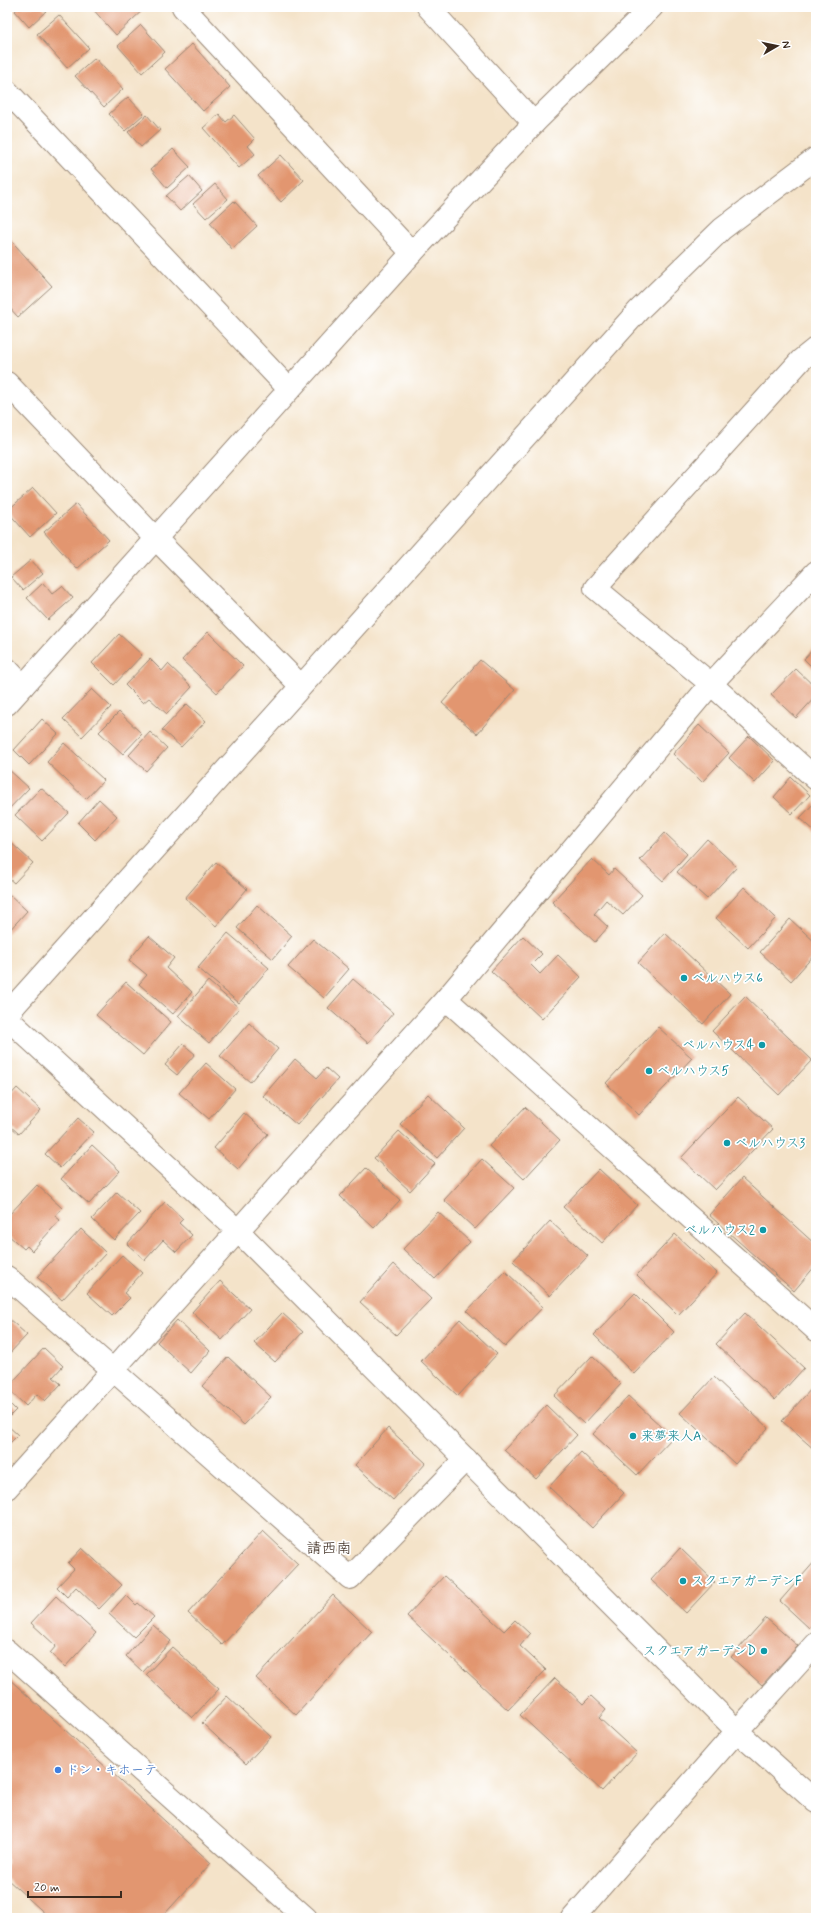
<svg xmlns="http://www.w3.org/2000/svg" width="823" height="1925" viewBox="0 0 823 1925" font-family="Mynerve,'Klee One',sans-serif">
<rect width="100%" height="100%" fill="#fff"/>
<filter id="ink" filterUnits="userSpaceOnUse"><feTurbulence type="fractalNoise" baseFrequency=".025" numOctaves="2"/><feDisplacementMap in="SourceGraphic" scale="8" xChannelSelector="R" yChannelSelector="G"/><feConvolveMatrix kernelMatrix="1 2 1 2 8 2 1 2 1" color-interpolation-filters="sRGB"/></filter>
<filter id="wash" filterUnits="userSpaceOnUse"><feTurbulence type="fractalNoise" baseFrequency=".012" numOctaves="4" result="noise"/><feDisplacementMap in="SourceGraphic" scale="16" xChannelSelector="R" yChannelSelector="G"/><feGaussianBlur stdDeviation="0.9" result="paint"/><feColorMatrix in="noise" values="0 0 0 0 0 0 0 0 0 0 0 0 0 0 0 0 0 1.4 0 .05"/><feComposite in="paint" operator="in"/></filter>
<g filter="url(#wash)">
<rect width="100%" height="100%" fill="#f4e3c9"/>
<g id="blocks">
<g fill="#e2966f">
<path d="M 19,7 L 42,7 L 46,11 L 29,27 L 15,11 Z"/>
<path d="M 91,7 L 146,7 L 116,35 Z"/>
<path d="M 59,15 L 89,48 L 67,68 L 37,34 Z"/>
<path d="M 141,25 L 165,52 L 142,73 L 118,46 Z"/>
<path d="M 192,44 L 230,87 L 203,111 L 165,69 Z"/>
<path d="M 95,58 L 123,89 L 104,107 L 75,76 Z"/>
<path d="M 128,97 L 144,114 L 125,131 L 109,114 Z"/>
<path d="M 219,114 L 226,122 L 234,115 L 255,139 L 248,146 L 255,154 L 239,168 L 203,128 Z"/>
<path d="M 147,115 L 160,130 L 141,147 L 128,132 Z"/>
<path d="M 173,149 L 190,167 L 167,188 L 151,169 Z"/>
<path d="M 281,155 L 304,180 L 281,202 L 258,176 Z"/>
<path d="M 189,176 L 202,191 L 180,211 L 166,196 Z"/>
<path d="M 215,184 L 228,199 L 206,218 L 193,204 Z"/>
<path d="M 234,201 L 257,226 L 232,249 L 210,223 Z"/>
<path d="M 7,236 L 52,286 L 18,317 L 7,305 Z"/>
<path d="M 33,488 L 56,513 L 30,537 L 7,511 Z"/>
<path d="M 76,504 L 109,540 L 77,569 L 44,532 Z"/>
<path d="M 31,560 L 43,573 L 23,590 L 11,577 Z"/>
<path d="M 43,583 L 52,594 L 62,586 L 73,598 L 48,620 L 27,598 Z"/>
<path d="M 208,632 L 243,666 L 217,693 L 182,660 Z"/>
<path d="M 119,634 L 142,655 L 114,685 L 92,663 Z"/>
<path d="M 816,646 L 816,671 L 804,659 Z"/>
<path d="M 150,659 L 162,671 L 168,664 L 192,687 L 167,714 L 149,698 L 143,703 L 125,685 Z"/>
<path d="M 480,660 L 515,690 L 477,734 L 442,703 Z"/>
<path d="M 796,669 L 816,688 L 816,696 L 796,718 L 771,695 Z"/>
<path d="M 92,689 L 111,707 L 82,737 L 63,719 Z"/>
<path d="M 187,704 L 206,721 L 181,747 L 162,730 Z"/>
<path d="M 119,712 L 142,734 L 123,754 L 99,732 Z"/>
<path d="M 42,719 L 58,734 L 29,765 L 14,750 Z"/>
<path d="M 699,725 L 729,753 L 702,782 L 673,754 Z"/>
<path d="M 150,732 L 167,748 L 146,771 L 129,755 Z"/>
<path d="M 749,736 L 775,761 L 755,783 L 729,758 Z"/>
<path d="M 64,743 L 104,780 L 86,799 L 47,762 Z"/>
<path d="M 7,768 L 29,788 L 7,811 Z"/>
<path d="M 791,777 L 810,795 L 792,814 L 774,797 Z"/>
<path d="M 41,788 L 69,813 L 42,841 L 15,815 Z"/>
<path d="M 99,799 L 117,816 L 95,840 L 78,823 Z"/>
<path d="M 816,801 L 816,832 L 800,818 Z"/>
<path d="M 665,833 L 687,854 L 663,881 L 640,860 Z"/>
<path d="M 7,839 L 33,863 L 14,883 L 7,877 Z"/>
<path d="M 707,839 L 737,867 L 707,899 L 677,872 Z"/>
<path d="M 592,859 L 609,875 L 614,869 L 642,895 L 623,915 L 606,900 L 594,914 L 608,927 L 595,942 L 552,902 Z"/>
<path d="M 216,862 L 247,889 L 216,926 L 185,898 Z"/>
<path d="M 744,887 L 776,918 L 748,948 L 716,918 Z"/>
<path d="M 7,892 L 27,911 L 7,933 Z"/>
<path d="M 257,905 L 292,936 L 273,959 L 237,928 Z"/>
<path d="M 790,919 L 816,943 L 816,953 L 791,981 L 760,952 Z"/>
<path d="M 228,933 L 269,968 L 239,1003 L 198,968 Z"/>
<path d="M 665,933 L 730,994 L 703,1024 L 638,963 Z"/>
<path d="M 149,936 L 174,958 L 166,968 L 192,992 L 173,1014 L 139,984 L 147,975 L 129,960 Z"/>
<path d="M 523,936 L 542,954 L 531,965 L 540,974 L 558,955 L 581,977 L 542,1019 L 491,971 Z"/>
<path d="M 313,939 L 349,969 L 324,998 L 288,967 Z"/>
<path d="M 353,979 L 393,1013 L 368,1043 L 328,1008 Z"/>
<path d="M 208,981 L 239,1008 L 209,1043 L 178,1016 Z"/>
<path d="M 126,982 L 171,1022 L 143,1055 L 96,1015 Z"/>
<path d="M 745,996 L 812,1060 L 779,1095 L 712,1031 Z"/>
<path d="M 249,1023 L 278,1049 L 250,1082 L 220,1056 Z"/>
<path d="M 658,1027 L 692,1058 L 639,1115 L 606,1083 Z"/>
<path d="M 183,1044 L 195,1054 L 177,1075 L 165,1065 Z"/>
<path d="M 295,1059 L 317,1078 L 326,1068 L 338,1079 L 297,1125 L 263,1096 Z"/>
<path d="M 206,1063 L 235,1089 L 209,1119 L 179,1093 Z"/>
<path d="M 17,1088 L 41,1110 L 19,1134 L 7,1123 L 7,1099 Z"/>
<path d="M 428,1094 L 464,1128 L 437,1158 L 400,1124 Z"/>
<path d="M 738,1097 L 773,1129 L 715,1190 L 681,1158 Z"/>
<path d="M 525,1107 L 560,1140 L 524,1179 L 489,1146 Z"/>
<path d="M 244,1113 L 268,1134 L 238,1169 L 214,1148 Z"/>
<path d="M 78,1118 L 94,1132 L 60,1168 L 45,1154 Z"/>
<path d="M 399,1131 L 435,1164 L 410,1191 L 374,1158 Z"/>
<path d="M 92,1145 L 120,1171 L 89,1204 L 61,1179 Z"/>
<path d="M 482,1159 L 514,1188 L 475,1229 L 444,1200 Z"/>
<path d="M 366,1168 L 400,1200 L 374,1228 L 340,1196 Z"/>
<path d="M 599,1169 L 637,1205 L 602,1243 L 563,1207 Z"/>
<path d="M 742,1178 L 816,1245 L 816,1265 L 794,1291 L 709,1215 Z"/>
<path d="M 37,1185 L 62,1208 L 55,1216 L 60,1220 L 32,1251 L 27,1246 L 24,1249 L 7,1234 L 7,1217 Z"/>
<path d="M 117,1192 L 140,1213 L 114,1240 L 92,1219 Z"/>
<path d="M 165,1202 L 183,1219 L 179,1223 L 192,1235 L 176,1252 L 163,1240 L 145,1260 L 127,1244 Z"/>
<path d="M 438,1212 L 470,1242 L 435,1279 L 403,1249 Z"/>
<path d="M 550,1221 L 588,1256 L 550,1296 L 513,1261 Z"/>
<path d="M 81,1229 L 106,1253 L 62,1300 L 37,1277 Z"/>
<path d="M 675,1234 L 717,1273 L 678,1315 L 637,1275 Z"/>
<path d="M 122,1255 L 142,1273 L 124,1293 L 130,1298 L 112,1316 L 87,1293 Z"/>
<path d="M 394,1264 L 431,1299 L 396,1335 L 360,1302 Z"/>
<path d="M 505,1271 L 543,1307 L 505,1347 L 467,1311 Z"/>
<path d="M 220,1281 L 250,1309 L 222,1340 L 192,1312 Z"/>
<path d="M 635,1293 L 674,1332 L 634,1374 L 594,1335 Z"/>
<path d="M 282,1313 L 303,1332 L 275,1362 L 254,1343 Z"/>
<path d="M 745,1313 L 804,1368 L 775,1400 L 716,1344 Z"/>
<path d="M 8,1318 L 27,1335 L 7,1356 L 7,1319 Z"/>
<path d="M 460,1319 L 497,1354 L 458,1396 L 421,1361 Z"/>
<path d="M 177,1320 L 210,1351 L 191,1373 L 157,1342 Z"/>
<path d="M 44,1348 L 63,1366 L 53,1377 L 61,1384 L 45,1401 L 37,1394 L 26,1406 L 7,1388 Z"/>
<path d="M 592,1356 L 621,1384 L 584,1424 L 554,1396 Z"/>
<path d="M 228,1357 L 271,1397 L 244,1425 L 202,1386 Z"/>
<path d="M 714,1377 L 768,1428 L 735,1464 L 680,1413 Z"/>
<path d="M 813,1387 L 816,1389 L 816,1451 L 782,1421 Z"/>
<path d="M 628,1396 L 673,1437 L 637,1475 L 593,1434 Z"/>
<path d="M 7,1401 L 16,1410 L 7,1419 Z"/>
<path d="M 546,1405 L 577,1435 L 536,1479 L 504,1450 Z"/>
<path d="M 7,1425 L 18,1435 L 7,1446 Z"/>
<path d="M 388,1428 L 426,1463 L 393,1500 L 355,1465 Z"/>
<path d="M 581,1452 L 624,1493 L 592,1528 L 549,1487 Z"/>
<path d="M 263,1531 L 298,1564 L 222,1645 L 188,1613 Z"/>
<path d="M 82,1548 L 122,1585 L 99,1609 L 76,1587 L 67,1597 L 57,1587 L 74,1569 L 68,1563 Z"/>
<path d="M 680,1548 L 715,1582 L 686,1613 L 651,1580 Z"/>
<path d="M 816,1560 L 816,1620 L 809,1628 L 780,1601 Z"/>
<path d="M 444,1576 L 504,1631 L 515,1620 L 530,1634 L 520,1646 L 546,1670 L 508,1710 L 407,1616 Z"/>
<path d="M 126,1595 L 136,1605 L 138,1603 L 154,1617 L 134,1637 L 109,1614 Z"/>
<path d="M 333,1595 L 372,1632 L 296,1715 L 256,1678 Z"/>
<path d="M 56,1596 L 96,1633 L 65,1667 L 50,1653 L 56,1646 L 31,1623 Z"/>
<path d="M 766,1618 L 798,1646 L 762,1685 L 731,1657 Z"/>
<path d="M 153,1625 L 171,1641 L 143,1672 L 126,1656 Z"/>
<path d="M 172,1647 L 219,1689 L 192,1718 L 146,1675 Z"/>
<path d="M 7,1677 L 211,1863 L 161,1918 L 50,1918 L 7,1879 Z"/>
<path d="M 555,1678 L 583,1704 L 591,1696 L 606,1710 L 599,1718 L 637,1753 L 602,1791 L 520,1715 Z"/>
<path d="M 227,1696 L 271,1737 L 246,1764 L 202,1723 Z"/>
</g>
</g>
</g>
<g filter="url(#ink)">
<use href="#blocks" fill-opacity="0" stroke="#988674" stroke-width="1"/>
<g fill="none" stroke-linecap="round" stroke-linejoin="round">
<g stroke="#988674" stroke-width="24">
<g id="minor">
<path d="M 183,7 L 412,253"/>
<path d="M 428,7 L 534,123"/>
<path d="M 7,91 L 289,389"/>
<path d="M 816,348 L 801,360 L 595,588 L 711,684 L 816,779"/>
<path d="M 7,383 L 155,538 L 301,686"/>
<path d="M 7,669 L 23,686"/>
<path d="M 7,704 L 412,253 L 534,123 L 652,7"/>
<path d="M 446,999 L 816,1330"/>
<path d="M 7,1014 L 639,310 L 722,229 L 816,158"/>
<path d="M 7,1018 L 237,1230 L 737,1731 L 816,1802"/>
<path d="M 7,1277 L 350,1578 L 466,1459"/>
<path d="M 7,1488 L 446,999 L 711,684 L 816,572"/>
<path d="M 7,1651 L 306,1918"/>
<path d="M 573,1918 L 737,1731 L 816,1644"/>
</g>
</g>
<use href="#minor" stroke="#fff" stroke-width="22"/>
</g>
</g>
<g fill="#0f9aa8" stroke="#fff" stroke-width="1.5">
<circle cx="684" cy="978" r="4"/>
<circle cx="762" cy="1045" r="4"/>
<circle cx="649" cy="1071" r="4"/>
<circle cx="727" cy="1143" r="4"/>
<circle cx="763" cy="1230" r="4"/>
<circle cx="633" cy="1436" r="4"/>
<circle cx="683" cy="1581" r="4"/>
<circle cx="764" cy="1651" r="4"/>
</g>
<circle fill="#3f7fe0" stroke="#fff" stroke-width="1.5" cx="58" cy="1770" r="4"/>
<g text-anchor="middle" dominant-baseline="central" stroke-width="3.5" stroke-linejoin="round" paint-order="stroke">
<g font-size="13" fill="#0d838f" stroke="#fff" text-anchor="start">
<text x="692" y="978">ベルハウス6</text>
<text x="754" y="1045" text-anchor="end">ベルハウス4</text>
<text x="657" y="1071">ベルハウス5</text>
<text x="735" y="1143">ベルハウス3</text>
<text x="755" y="1230" text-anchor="end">ベルハウス2</text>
<text x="641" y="1436">来夢来人A</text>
<text x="691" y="1581">スクエアガーデンF</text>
<text x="756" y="1651" text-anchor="end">スクエアガーデンD</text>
</g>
<g font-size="13" fill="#366cbe" stroke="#fff" text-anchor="start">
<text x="66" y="1770">ドン・キホーテ</text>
</g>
<g font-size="15" fill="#3b2a1e" stroke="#fff">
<text x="329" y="1549">請西南</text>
</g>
</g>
<rect width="823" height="1925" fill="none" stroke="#fff" stroke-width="24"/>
<g transform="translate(777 46) rotate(81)" stroke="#ffffff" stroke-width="3" paint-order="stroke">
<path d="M0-3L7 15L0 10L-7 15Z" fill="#3b2a1e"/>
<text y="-6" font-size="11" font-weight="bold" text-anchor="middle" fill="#3b2a1e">N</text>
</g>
<path d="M28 1891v6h93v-6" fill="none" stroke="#3b2a1e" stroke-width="2"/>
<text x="34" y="1891" font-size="12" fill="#3b2a1e" stroke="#ffffff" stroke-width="3" paint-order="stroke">20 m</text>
</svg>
